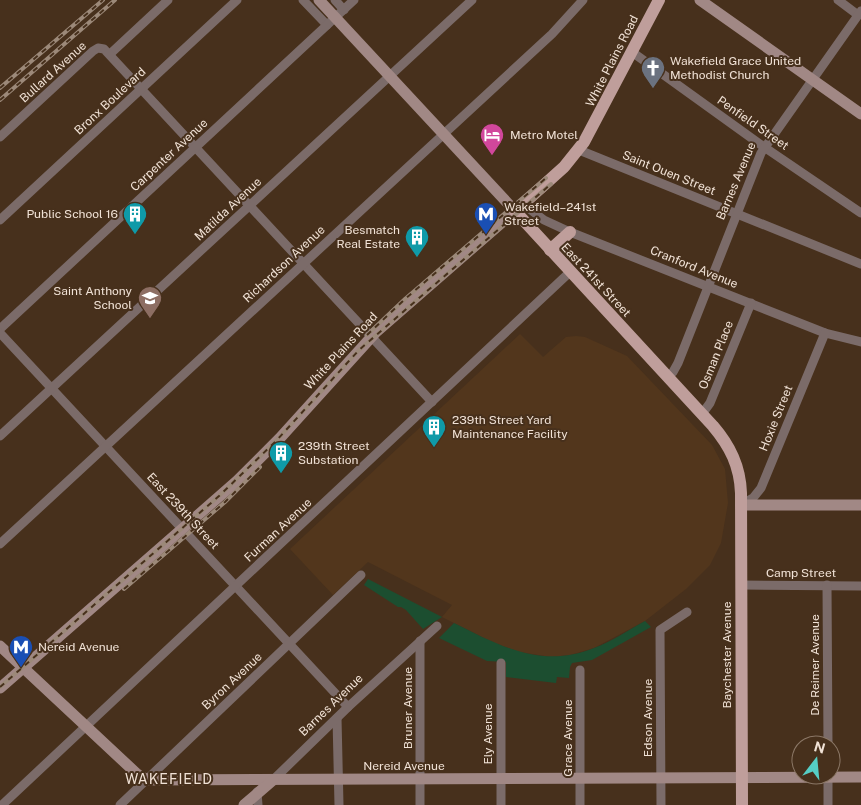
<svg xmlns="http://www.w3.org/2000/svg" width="861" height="805" viewBox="0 0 861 805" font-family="'Public Sans',sans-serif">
<rect width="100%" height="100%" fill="#47301c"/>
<path fill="#52361c" d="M 520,334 L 543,357 L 566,337 L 576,336 L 585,337 L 627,356 L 712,445 L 725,469 L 728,503 L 721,543 L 710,565 L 686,589 L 645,621 L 594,648 L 570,655 L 551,657 L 519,652 L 494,643 L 442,617 L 452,605 L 368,562 L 333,595 L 290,549 Z"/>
<g fill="#1c4e30">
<path d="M 368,579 L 442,617 L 423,629 L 406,610 L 401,607 L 398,607 L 364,585 Z"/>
<path d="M 645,621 L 651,627 L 592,660 L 572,663 L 570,667 L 569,678 L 557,677 L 556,683 L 506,677 L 506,662 L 487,661 L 439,638 L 454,623 C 500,646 542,669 594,648 C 611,642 628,630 645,621 Z"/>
</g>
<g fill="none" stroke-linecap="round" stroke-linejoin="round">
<g stroke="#7b6b69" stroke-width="9">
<path d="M 303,0 L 327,25"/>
<path d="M 335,0 L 344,10"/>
<path d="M 838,0 L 858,15"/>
<path d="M 632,52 L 764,147 L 861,213"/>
<path d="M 110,54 L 168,0"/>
<path d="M 0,137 L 93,51 L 98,48 L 104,49 L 432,402"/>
<path d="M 579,150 L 861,264"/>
<path d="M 523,204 L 544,220 L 570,232 L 825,333 L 861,342"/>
<path d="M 0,220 L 237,0"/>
<path d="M 0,329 L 354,0"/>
<path d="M 0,333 L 348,707"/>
<path d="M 667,377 L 673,372 L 678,363 L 761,153 L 861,11"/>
<path d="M 702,414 L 710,403 L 751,303"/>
<path d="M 0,436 L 472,0"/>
<path d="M 741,505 L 753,498 L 761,488 L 825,333"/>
<path d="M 0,544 L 552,34 L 583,0"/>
<path d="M 741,585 L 861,586"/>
<path d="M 827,585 L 828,745"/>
<path d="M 420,641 L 420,805"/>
<path d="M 337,718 L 339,805"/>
<path d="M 828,775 L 828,805"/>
<path d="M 273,780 L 348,707 L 437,626"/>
<path d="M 257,792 L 258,805"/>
<path d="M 2,805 L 570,272"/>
<path d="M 120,805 L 361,575"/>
<path d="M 501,805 L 501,663"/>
<path d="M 580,805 L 580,670"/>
<path d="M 661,805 L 660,630 L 687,612"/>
</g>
<g stroke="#a18885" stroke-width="11">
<path d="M 700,0 L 861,114"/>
<path d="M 741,505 L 861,505"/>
<path d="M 0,646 L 136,773 L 141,777 L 150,780 L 861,777"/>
<path d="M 0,688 L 237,481 L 280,438 L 376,332 L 515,211 L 319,0"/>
<path d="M 244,805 L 273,780"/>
</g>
<g stroke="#bf9e9b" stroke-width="12">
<path d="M 659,0 L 584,142 L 564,167 L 515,211 L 713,426 C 730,446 740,466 741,493 L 742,805"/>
<path d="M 550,250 L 570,232"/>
</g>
<g stroke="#9c8979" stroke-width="4">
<g id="rail">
<path d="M 0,88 L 103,0"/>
<path d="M 0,100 L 115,0"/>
<path d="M 367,335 L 405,299 L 546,178"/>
<path d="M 124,589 L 225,502 L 260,467"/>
<path d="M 0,687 L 219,496 L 276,441 L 359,350 L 551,184"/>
</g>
</g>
<use href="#rail" stroke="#47301c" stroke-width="2" stroke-dasharray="5.5" stroke-linecap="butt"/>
</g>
<defs>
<g id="church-pin" transform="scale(1.25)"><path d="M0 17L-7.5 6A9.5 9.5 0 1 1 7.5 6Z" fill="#6b7280" stroke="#47301c"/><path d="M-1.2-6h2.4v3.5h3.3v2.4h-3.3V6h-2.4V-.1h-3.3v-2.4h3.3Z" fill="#fff"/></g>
<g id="hotel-pin" transform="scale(1.25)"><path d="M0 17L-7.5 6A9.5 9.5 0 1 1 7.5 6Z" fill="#d1479c" stroke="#47301c"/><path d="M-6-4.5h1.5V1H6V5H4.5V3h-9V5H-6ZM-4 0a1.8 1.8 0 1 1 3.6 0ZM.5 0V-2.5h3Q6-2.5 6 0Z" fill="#fff"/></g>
<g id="building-pin" transform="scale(1.25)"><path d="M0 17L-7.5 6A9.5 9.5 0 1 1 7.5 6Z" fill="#0f9aa8" stroke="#47301c"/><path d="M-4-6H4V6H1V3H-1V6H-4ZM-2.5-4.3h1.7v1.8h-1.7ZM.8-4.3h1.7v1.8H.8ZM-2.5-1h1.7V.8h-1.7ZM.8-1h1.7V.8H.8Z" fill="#fff"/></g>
<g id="metro-pin" transform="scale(1.25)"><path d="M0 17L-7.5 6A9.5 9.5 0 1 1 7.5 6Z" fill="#1a4fb4" stroke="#47301c"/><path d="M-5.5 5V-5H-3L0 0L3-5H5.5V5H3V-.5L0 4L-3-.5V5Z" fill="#fff"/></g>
<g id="school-pin" transform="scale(1.25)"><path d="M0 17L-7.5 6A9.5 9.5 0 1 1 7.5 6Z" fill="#8d6e63" stroke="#47301c"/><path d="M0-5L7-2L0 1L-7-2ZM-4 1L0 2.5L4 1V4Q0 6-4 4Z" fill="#fff"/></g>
</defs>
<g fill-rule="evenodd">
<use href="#church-pin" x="653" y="68"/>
<use href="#hotel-pin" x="492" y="135"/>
<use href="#building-pin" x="135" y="214"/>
<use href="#metro-pin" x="486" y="214"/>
<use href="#building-pin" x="417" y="237"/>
<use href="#school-pin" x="150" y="298"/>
<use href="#building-pin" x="434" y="427"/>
<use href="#building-pin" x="281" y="453"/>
<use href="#metro-pin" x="21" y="647"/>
</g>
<g text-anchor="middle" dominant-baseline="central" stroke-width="4" stroke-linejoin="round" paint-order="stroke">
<g font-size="12" fill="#f1e2d6" stroke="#47301c">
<text transform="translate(612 61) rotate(-63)">White Plains Road</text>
<text transform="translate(53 72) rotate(-42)">Bullard Avenue</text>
<text transform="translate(110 101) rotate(-43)">Bronx Boulevard</text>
<text transform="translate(753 123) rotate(35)">Penfield Street</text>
<text transform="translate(169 155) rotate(-43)">Carpenter Avenue</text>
<text transform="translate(669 173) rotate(22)">Saint Ouen Street</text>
<text transform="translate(736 181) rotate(-67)">Barnes Avenue</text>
<text transform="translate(228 209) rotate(-43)">Matilda Avenue</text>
<text transform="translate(284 264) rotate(-43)">Richardson Avenue</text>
<text transform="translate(694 267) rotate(22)">Cranford Avenue</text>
<text transform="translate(596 280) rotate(47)">East 241st Street</text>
<text transform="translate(341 351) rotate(-47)">White Plains Road</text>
<text transform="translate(716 355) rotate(-68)">Osman Place</text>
<text transform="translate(776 418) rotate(-68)">Hoxie Street</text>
<text transform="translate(183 511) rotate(47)">East 239th Street</text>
<text transform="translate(278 530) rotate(-43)">Furman Avenue</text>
<text x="801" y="573">Camp Street</text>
<text transform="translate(727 655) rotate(-90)">Baychester Avenue</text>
<text transform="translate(815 665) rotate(-90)">De Reimer Avenue</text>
<text transform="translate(232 681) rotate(-43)">Byron Avenue</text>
<text transform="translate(331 705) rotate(-44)">Barnes Avenue</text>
<text transform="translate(408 708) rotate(-90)">Bruner Avenue</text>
<text transform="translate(648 718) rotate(-90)">Edson Avenue</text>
<text transform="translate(488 734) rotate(-90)">Ely Avenue</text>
<text transform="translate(568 738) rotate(-90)">Grace Avenue</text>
<text x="404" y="766">Nereid Avenue</text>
</g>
<g font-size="12" fill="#f1e2d6" stroke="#47301c" text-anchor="start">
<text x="670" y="61">Wakefield Grace United<tspan x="670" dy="14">Methodist Church</tspan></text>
<text x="510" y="135">Metro Motel</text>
<text x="504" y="207">Wakefield–241st<tspan x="504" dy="14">Street</tspan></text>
<text x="118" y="214" text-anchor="end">Public School 16</text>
<text x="400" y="230" text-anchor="end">Besmatch<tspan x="400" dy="14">Real Estate</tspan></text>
<text x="132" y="291" text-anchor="end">Saint Anthony<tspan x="132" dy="14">School</tspan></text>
<text x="452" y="420">239th Street Yard<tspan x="452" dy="14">Maintenance Facility</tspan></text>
<text x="298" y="446">239th Street<tspan x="298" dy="14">Substation</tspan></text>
<text x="38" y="647">Nereid Avenue</text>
</g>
<g font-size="14" letter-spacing="1" fill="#f1e2d6" stroke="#47301c">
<text x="169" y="779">WAKEFIELD</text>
</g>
</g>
<g transform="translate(816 760) rotate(16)"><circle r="24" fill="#47301c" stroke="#8b7766"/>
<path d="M0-4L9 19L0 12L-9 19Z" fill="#55cec5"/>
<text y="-8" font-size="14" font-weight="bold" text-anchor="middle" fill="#f1e2d6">N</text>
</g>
</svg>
